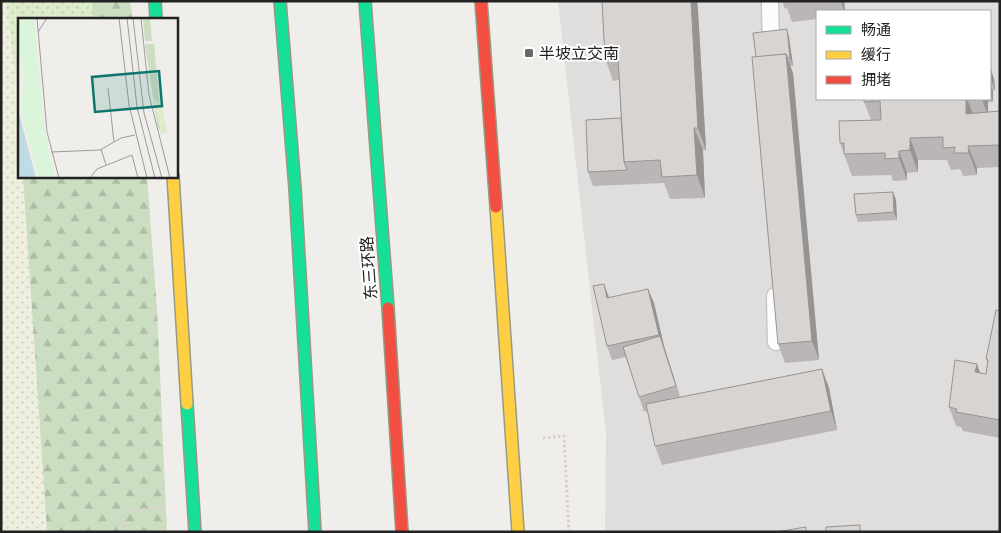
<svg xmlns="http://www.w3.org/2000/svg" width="1001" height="533" viewBox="0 0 1001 533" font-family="'DM Sans','Noto Sans SC',sans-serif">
<defs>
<pattern id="farmland-dots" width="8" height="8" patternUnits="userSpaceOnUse" patternTransform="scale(1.25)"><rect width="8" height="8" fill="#efefdf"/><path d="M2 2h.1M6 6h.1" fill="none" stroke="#cdcdbf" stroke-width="1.8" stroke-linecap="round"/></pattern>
<pattern id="forest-firs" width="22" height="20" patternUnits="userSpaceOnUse" patternTransform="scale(1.25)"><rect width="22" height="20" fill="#cbdec1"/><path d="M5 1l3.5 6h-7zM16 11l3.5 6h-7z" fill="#aebea6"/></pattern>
<pattern id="garden-dots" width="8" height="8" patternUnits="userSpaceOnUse" patternTransform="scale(1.25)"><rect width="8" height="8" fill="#ddeccb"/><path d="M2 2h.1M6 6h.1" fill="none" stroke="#bdcaae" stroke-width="1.8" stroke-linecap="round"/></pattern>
</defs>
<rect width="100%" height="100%" fill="#f0eeeb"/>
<path fill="#dfdedc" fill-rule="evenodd" d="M 558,1 L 1000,1 L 1000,532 L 605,532 L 606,434 ZM 817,11 L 990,11 L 990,99 L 817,99 Z"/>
<path fill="url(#farmland-dots)" d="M 1,1 L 17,1 L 19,176 L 37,176 L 55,532 L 1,532 Z"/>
<g fill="url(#forest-firs)">
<path d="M 17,1 L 130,1 L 133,19 L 20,19 Z"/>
<path d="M 23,176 L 147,176 L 157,309 L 167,532 L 47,532 Z"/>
</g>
<path fill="url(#garden-dots)" d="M 6,1 L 92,1 L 94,19 L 19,19 L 19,100 Z"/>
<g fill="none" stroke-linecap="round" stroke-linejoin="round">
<g stroke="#c9c8c7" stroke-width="19">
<g id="lane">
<path d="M 770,1 L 771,51"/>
<path d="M 775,296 L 776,342"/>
</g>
</g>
<g stroke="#999a82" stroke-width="14">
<g id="fast">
<path d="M 155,1 L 156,19"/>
<path d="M 280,1 L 295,188 L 315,532"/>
<path d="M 365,1 L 388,308"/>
<path d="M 187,404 L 195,532"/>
</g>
</g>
<g stroke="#999a82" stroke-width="14">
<g id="slow">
<path d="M 173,176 L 187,404"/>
<path d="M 496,207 L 518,532"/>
</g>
</g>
<g stroke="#999a82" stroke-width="14">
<g id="jam">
<path d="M 481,1 L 496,207"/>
<path d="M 388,308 L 402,532"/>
</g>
</g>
<g stroke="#dccecd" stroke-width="3" stroke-dasharray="2.5 2.5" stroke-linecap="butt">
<path d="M 543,438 L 564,436 L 569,532"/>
<path d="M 125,532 L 124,511 L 165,507"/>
</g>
<use href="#lane" stroke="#fdfcfc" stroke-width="16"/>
<use href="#fast" stroke="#16e098" stroke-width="11"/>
<use href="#slow" stroke="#ffcf43" stroke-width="11"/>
<use href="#jam" stroke="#f24e42" stroke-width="11"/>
</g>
<g fill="#b9b6b5">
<path d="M 602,1 L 697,1 L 698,10 L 706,150 L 703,150 L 705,198 L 670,199 L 664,183 L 593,186 L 588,172 L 621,118 L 619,80 L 613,81 L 605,58 Z"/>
<path d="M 782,1 L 844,1 L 845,11 L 817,11 L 817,19 L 792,22 L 787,8 L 785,9 Z"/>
<path d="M 789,37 L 793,66 L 790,66 L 793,73 L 819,360 L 785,363 L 778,344 L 756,57 Z"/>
<path d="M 990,66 L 994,79 L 995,90 L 993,91 L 993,102 L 988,102 L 988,112 L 1000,111 L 1000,167 L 977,168 L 977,175 L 963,176 L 960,169 L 951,170 L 947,160 L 918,160 L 918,172 L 907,173 L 907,180 L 893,181 L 891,175 L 852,176 L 840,143 L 871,120 L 863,99 L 990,99 Z"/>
<path d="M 893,192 L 896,200 L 897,220 L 858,222 L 856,215 Z"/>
<path d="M 604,284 L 609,298 L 648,289 L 654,303 L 664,346 L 680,397 L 822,369 L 829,388 L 837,430 L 662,465 L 655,446 L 647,411 L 644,412 L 626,357 L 612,360 L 607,346 Z"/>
<path d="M 1000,311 L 1000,438 L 963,431 L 961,427 L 956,426 L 949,407 L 980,373 L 986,374 L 987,363 L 986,359 Z"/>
</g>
<g fill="#969493">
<path d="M 691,1 L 697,1 L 698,10 L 706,150 L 698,128 Z"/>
<path d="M 841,1 L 844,1 L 845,11 L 844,11 Z"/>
<path d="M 787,29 L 789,37 L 793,66 L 790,58 Z"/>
<path d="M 786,54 L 793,73 L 819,360 L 812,341 Z"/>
<path d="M 990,66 L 994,79 L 995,90 L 990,76 Z"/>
<path d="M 990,83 L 993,91 L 993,102 L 990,91 Z"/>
<path d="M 966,99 L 967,99 L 974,116 L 966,114 Z"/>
<path d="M 982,99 L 987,99 L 988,102 L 988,116 Z"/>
<path d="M 694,128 L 703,150 L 705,198 L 697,175 Z"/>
<path d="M 910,138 L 918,160 L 918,172 L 910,150 Z"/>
<path d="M 968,146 L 977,168 L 977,175 L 969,153 Z"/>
<path d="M 899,151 L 907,173 L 907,180 L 899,158 Z"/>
<path d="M 893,192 L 896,200 L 897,220 L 894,212 Z"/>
<path d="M 604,284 L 609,298 L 607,298 Z"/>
<path d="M 648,289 L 654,303 L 664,346 L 681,400 L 659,335 Z"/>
<path d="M 977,364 L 984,383 L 975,372 Z"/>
<path d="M 822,369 L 829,388 L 837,430 L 831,411 Z"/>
</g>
<g fill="#d7d4d2" stroke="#969493">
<path d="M 602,1 L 691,1 L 698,128 L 694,128 L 697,175 L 662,177 L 660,160 L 624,162 L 618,58 L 605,58 Z"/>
<path d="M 787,29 L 790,58 L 788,58 L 786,54 L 756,57 L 753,33 Z"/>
<path d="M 786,54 L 812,341 L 778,344 L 752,57 Z"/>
<path d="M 864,99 L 966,99 L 966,114 L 1000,111 L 1000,145 L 968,146 L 969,153 L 954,153 L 955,147 L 943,148 L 943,137 L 910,138 L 910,150 L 899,151 L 899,158 L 885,159 L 885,153 L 844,154 L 844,143 L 840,143 L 839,121 L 881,120 L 880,101 L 864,102 Z"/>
<path d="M 621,118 L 624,162 L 627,170 L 588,172 L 586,120 Z"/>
<path d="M 893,192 L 894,212 L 856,215 L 854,194 Z"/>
<path d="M 604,284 L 607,298 L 648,289 L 659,335 L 607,346 L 593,286 Z"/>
<path d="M 996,310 L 1000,311 L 1000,420 L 956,412 L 957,409 L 949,407 L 955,360 L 977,364 L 975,372 L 986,374 L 988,360 L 986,359 Z"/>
<path d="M 660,336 L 676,386 L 639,397 L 623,347 Z"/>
<path d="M 822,369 L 831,411 L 655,446 L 646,404 Z"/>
<path d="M 860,525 L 860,532 L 826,532 L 826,527 Z"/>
<path d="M 806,527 L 806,532 L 776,532 Z"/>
</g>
<rect fill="#6a6968" stroke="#fff" stroke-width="2" x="524" y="48" width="10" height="10" rx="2.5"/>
<g text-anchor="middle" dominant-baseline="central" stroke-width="4" stroke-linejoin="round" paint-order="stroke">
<g font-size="16" fill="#222" stroke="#fff" text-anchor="start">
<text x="539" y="53">半坡立交南</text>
</g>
<g font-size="16" fill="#222" stroke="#fff">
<text transform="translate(369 268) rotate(-94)">东三环路</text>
</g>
</g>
<g transform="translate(18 18)">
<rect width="160" height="160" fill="#f0eeeb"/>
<path d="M 125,0 L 132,0 L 134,23 L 127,23 ZM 127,26 L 136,26 L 141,80 L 149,115 L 140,111 Z" fill="#cbdec1"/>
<path d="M 0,0 L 16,0 L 27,115 L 37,160 L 21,160 L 3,92 L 6,56 L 0,24 Z" fill="#daf5da"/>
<path d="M 136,82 L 143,84 L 148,114 L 143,116 Z" fill="#ddeccb"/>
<path d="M 0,85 L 1,95 L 18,160 L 0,160 Z" fill="#bfdbe3"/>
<path fill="none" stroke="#9e9c9b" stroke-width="1" d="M 19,0 L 29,114 L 41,160M 101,0 L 111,87 L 129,160M 109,0 L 119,89 L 137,160M 115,0 L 126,95 L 144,160M 123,0 L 131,77 L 152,160M 20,14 L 29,0M 90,70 L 96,124M 83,131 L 88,147M 33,134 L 82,132 L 103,120 L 117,117M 72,160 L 79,151 L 114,137 L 120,160"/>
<path fill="#0f766e" fill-opacity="0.15" stroke="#0f766e" stroke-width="2.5" d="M 141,53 L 144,88 L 77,94 L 74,59 Z"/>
<rect width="160" height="160" fill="none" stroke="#222" stroke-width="2.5"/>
</g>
<rect width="1001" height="533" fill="none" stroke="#222222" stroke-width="5"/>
<rect x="816" y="10" width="175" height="90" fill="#ffffff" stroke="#a7a7a7"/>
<rect x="826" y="26" width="25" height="8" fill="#16e098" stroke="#a7a7a7"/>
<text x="861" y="35" font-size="15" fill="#222222">畅通</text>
<rect x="826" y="51" width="25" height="8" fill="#ffcf43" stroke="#a7a7a7"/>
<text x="861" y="60" font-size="15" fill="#222222">缓行</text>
<rect x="826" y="76" width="25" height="8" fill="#f24e42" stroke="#a7a7a7"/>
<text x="861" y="85" font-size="15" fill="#222222">拥堵</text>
</svg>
